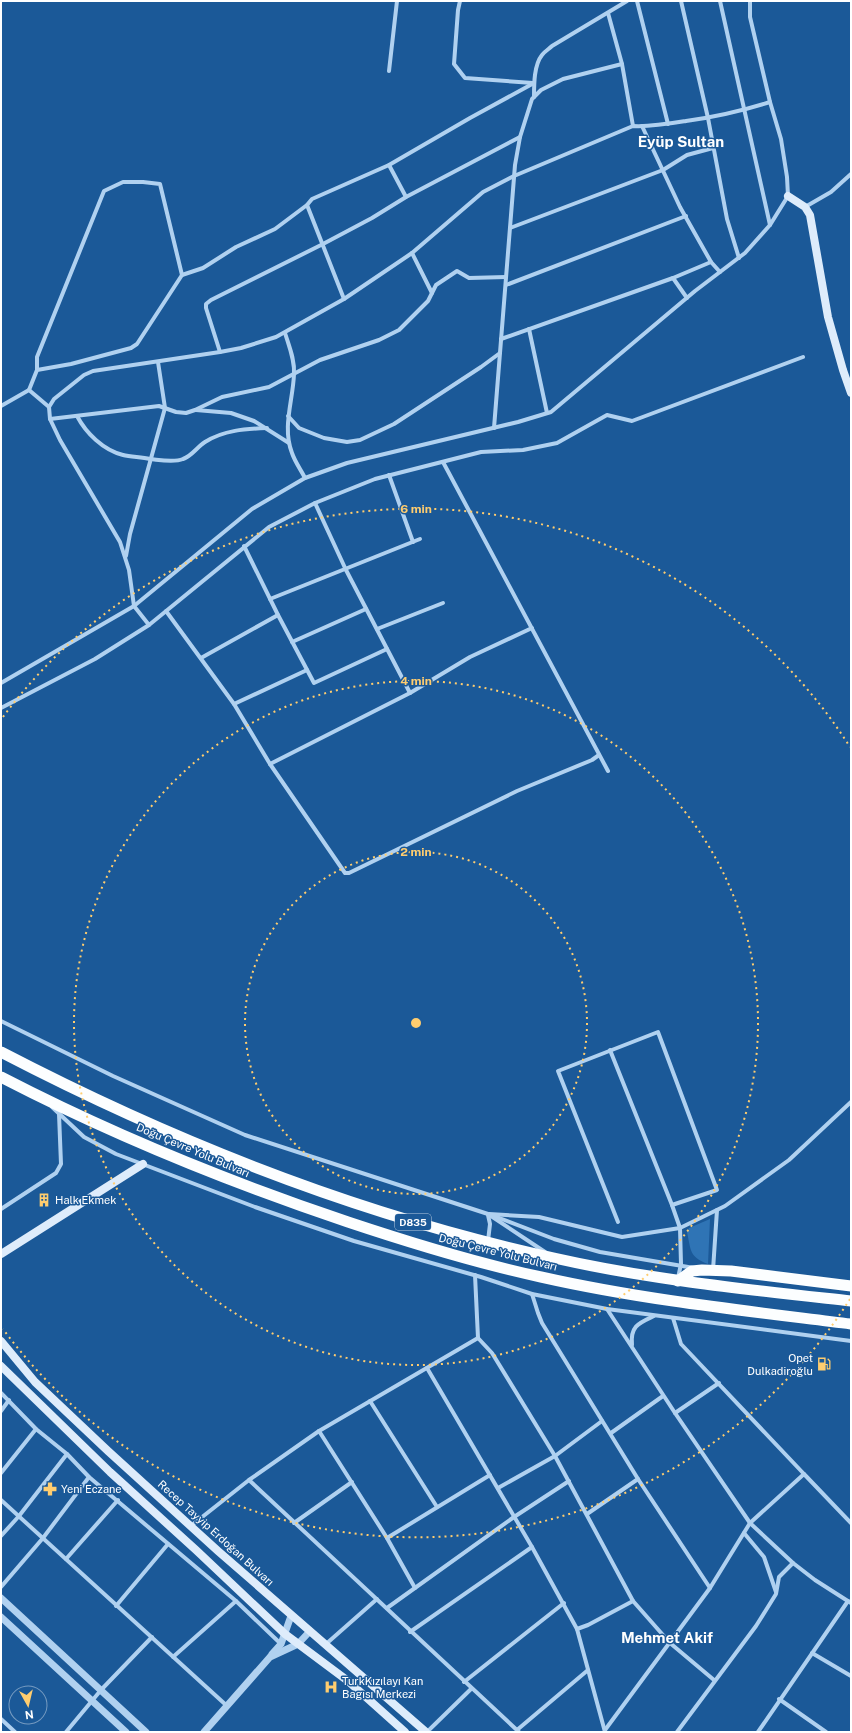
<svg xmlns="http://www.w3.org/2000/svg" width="852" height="1733" viewBox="0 0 852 1733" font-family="'Public Sans',sans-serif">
<rect width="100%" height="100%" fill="#1b5998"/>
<path fill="#2f74b5" d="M 710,1219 L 708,1264 C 689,1257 691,1250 687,1232 L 689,1228 Z"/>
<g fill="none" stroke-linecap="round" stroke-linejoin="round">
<g stroke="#b0d1f0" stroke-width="4">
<path d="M 460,1 L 458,10 L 454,64 L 465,78 L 533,83"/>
<path d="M 637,1 L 668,124"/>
<path d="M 681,1 L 708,118 L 727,219 L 739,258"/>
<path d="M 720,1 L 770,225"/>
<path d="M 608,13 L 622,64 L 633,126"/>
<path d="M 389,71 L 397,1"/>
<path d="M 534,97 C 534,84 534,65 542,55 C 545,51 549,49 552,46 L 627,1"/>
<path d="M 642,126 L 680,207 L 711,262 L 720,272"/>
<path d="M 389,165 L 406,197"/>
<path d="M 307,205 L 344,299"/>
<path d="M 805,207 L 831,192 L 851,174"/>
<path d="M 510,228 L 663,170 L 687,155 L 713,148"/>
<path d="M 412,253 L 432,293"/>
<path d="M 673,278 L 687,298"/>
<path d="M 506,285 L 686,216"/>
<path d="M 529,329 L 547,413"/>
<path d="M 285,333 C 289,346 295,360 294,374 C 293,401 282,427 292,453 C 295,462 301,470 305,478"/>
<path d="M 501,339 L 673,278 L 711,262"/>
<path d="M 220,352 L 206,308 L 206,304 L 211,300 L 323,244 L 372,218 L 406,197 L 520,137"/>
<path d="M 37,370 L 37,357 L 104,191 L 123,182 L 143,182 L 160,184 L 182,275"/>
<path d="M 29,390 L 37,370 L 71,364 L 131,348 L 137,344 L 182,275 L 203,268 L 236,247 L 275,229 L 307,205 L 312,199 L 389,165 L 470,118 L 534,83"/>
<path d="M 1,406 L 29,390 L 49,407"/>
<path d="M 196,410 L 231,413 L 254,421 L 289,443"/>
<path d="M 77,416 C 86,433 103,450 123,455 C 131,457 141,457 150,459 C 160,460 174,463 183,459 C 192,456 197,447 205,442 C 224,430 245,429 267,428"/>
<path d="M 288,416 L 299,428 L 324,438 L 347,442 L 360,440 L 394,424 L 481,367 L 500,353"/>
<path d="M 50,419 L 159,406 L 176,412 L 186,413 L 195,410 L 222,397 L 269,387 L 320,360 L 379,340 L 399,330 L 428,301 L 436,285 L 457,271 L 469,278 L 506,277"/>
<path d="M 494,428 L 515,165 L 520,137 L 532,99 L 541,90 L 563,79 L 622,64"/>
<path d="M 443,462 L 608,771"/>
<path d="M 389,475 L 413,542"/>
<path d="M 315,503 L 346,570 L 410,693"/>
<path d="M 244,546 L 278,615 L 314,683 L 387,649"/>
<path d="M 126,556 L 130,534 L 165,408 L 158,362"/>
<path d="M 270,599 L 420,539"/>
<path d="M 166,611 L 234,704 L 270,764 L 345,873 L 349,873 L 517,791 L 592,760 L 599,755"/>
<path d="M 149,625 L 134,606 L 129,570 L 120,542 L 60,440 L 50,419 L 49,407 L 54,399 L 84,375 L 93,371 L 220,352 L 241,348 L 276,337 L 344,299 L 412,253 L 483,192 L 514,176 L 633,126 C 651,127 668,124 686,121 C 715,117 742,111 770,102"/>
<path d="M 377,629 L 443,603"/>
<path d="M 292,642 L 366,609"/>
<path d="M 201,658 L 278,615"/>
<path d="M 1,683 L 134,606 L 252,509 L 305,478 L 347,463 L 518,422 L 551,412 L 695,291 L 745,253 L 770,225 L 788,196 L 787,177 L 781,139 L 770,102 L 750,17 L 750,1"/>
<path d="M 234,704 L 307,670"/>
<path d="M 1,708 L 95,659 L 149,625 L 269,527 L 315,503 L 375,479 L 481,452 L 523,450 L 557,443 L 607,415 L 632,421 L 803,357"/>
<path d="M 270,764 L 410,693 L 470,657 L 532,628"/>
<path d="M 1,1021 L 113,1076 L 245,1135 L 488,1214 L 545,1252"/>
<path d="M 610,1050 L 672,1205 L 680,1228 L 681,1264 L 678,1278"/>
<path d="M 52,1107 L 84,1137 L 116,1154 L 255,1207 L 354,1241 L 481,1277 L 532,1294 L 607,1309 L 851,1341"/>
<path d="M 1,1209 L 56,1173 L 61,1164 L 59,1114"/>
<path d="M 489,1214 L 539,1217 L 622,1237 L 680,1228 L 725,1206 L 789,1160 L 851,1102"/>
<path d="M 494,1216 L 554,1239 L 600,1252 L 694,1268"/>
<path d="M 618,1222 L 558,1071 L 658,1032 L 717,1190 L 672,1205"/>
<path d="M 488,1241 L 490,1224 L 488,1215"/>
<path d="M 713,1270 L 717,1210"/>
<path d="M 475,1275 L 478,1338 L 492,1353 L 555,1456 L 633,1601 L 670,1643 L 714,1680"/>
<path d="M 532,1294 L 538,1313 L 542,1323 L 638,1479 L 710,1588"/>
<path d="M 607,1309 L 675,1413 L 750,1523 L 793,1563 L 815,1580 L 851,1603"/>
<path d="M 673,1318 L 681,1344 L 804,1474"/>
<path d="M 632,1345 C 630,1326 639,1323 654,1316"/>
<path d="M 427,1368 L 532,1547 L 577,1629 L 605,1732"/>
<path d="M 1,1393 L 36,1429 L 67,1454 L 89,1477 L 236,1601 L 281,1644"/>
<path d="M 370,1401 L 437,1507"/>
<path d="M 1,1411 L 9,1400"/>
<path d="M 675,1413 L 719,1383"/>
<path d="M 319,1431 L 387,1538 L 415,1588"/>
<path d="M 611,1433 L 663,1396"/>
<path d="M 1,1473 L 36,1429"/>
<path d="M 249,1480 L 519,1732"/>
<path d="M 498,1488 L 555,1456 L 602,1421"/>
<path d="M 1,1500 L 226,1705"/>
<path d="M 587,1514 L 638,1479"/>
<path d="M 294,1523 L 352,1482"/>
<path d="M 192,1525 L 249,1480 L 319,1431 L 478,1338"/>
<path d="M 744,1533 L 764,1557 L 776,1592"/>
<path d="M 1,1536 L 19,1516 L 67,1454"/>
<path d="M 387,1538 L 490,1475"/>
<path d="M 66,1559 L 118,1500"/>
<path d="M 1,1587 L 43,1538 L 89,1477"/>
<path d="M 116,1606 L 168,1544"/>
<path d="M 387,1608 L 514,1517 L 569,1481"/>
<path d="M 577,1629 L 588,1625 L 633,1601"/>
<path d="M 410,1632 L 532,1547"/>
<path d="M 326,1644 L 377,1599"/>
<path d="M 812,1653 L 851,1676"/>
<path d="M 173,1657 L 236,1601"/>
<path d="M 464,1682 L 564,1603"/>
<path d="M 779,1699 L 826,1732"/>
<path d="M 1,1719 L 15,1732"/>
<path d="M 517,1730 L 588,1670"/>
<path d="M 605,1730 L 710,1588 L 750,1523 L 804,1474 L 851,1523"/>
<path d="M 66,1732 L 101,1690 L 152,1637"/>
<path d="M 427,1732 L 471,1689"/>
<path d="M 677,1732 L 756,1626 L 776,1594 L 779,1577 L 793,1563"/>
<path d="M 758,1732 L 848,1601"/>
</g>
<g stroke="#b0d1f0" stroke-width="7">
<path d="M 1,1598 L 146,1732"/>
<path d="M 1,1617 L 126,1732"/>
<path d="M 272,1654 L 281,1644 L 291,1616"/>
<path d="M 204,1732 L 270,1657 L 298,1644 L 310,1631"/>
</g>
<g stroke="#deecfb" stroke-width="8">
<path d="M 788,196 L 805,207 L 810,215 L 828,317 L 843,370 L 851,393"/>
<path d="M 1,1254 L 143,1164"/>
<path d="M 1,1341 L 35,1382 L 108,1451 L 218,1551 L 426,1732"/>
<path d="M 1,1366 L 110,1472 L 196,1550 L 285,1634 L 348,1681 L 405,1732"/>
</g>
<g stroke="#fcfeff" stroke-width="11">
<path d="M 1,1052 C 176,1143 361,1216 554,1258 C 652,1280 752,1290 851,1301"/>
<path d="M 1,1077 C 113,1135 229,1182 348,1222 C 411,1243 476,1263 541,1277 C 643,1300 748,1311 851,1324"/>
<path d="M 678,1281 L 692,1271 L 702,1270 L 731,1271 L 851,1286"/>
</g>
</g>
<g fill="none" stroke="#ffcd6f" stroke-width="2" stroke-dasharray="2 4">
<circle cx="416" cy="1023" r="171"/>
<circle cx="416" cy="1023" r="342"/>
<path d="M850 1299A514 514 0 0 1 3 1329M3 717A514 514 0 0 1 850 747"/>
</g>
<defs>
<g id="building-bare" transform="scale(1.08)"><path d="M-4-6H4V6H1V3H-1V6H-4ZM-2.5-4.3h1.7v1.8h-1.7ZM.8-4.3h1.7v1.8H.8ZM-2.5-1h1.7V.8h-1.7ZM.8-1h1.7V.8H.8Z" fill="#ffcd6f" stroke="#1b5998" stroke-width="2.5" paint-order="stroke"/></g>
<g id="fuel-bare" transform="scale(1.08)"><path d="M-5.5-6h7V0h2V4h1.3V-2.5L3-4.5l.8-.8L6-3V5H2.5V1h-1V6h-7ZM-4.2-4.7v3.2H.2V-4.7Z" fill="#ffcd6f" stroke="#1b5998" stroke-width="2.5" paint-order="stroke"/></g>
<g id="pharmacy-bare" transform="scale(1.08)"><path d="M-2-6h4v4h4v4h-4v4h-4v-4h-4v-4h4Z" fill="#ffcd6f" stroke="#1b5998" stroke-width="2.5" paint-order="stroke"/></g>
<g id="hospital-bare" transform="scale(1.08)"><path d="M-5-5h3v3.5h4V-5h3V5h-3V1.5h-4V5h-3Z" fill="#ffcd6f" stroke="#1b5998" stroke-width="2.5" paint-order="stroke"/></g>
</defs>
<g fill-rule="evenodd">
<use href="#building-bare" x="44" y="1200"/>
<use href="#fuel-bare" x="824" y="1364"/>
<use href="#pharmacy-bare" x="50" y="1489"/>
<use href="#hospital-bare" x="331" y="1687"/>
</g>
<g text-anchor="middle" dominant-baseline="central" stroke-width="3" stroke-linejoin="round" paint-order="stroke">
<rect fill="#1b5998" stroke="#bbcde0" stroke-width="1" x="395" y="1214" width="36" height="16" rx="3"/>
<g font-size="10" font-weight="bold" fill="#fff">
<text x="413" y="1222">D835</text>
</g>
<g font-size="11" fill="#fff" stroke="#1b5998">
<text transform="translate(193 1150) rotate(23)">Doğu Çevre Yolu Bulvarı</text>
<text transform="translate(498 1252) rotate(14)">Doğu Çevre Yolu Bulvarı</text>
<text transform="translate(216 1533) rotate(42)">Recep Tayyip Erdoğan Bulvarı</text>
</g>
<g font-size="11" fill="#fff" stroke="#1b5998" text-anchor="start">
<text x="55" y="1200">Halk Ekmek</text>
<text x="813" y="1358" text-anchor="end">Opet<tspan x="813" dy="13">Dulkadiroğlu</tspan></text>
<text x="61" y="1489">Yeni Eczane</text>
<text x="342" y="1681">TurkKızılayı Kan<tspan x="342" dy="13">Bagısı Merkezi</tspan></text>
</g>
<g font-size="15" font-weight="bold" fill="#fff" stroke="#1b5998">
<text x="681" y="141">Eyüp Sultan</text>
<text x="667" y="1637">Mehmet Akif</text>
</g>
</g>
<circle cx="416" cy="1023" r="6" fill="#ffcd6f" stroke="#1b5998" stroke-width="2"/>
<g font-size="12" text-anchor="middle" font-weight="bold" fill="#ffcd6f" stroke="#1b5998" stroke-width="3" stroke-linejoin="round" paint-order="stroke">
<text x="416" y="513">6 min</text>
<text x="416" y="685">4 min</text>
<text x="416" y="856">2 min</text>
</g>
<rect width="852" height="1733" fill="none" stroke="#ffffff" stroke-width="4"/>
<g transform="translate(28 1705) rotate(172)"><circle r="19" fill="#1b5998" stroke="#769bc1"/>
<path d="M0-3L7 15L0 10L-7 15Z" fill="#ffcd6f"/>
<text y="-6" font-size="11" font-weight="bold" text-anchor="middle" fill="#ffffff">N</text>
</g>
</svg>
